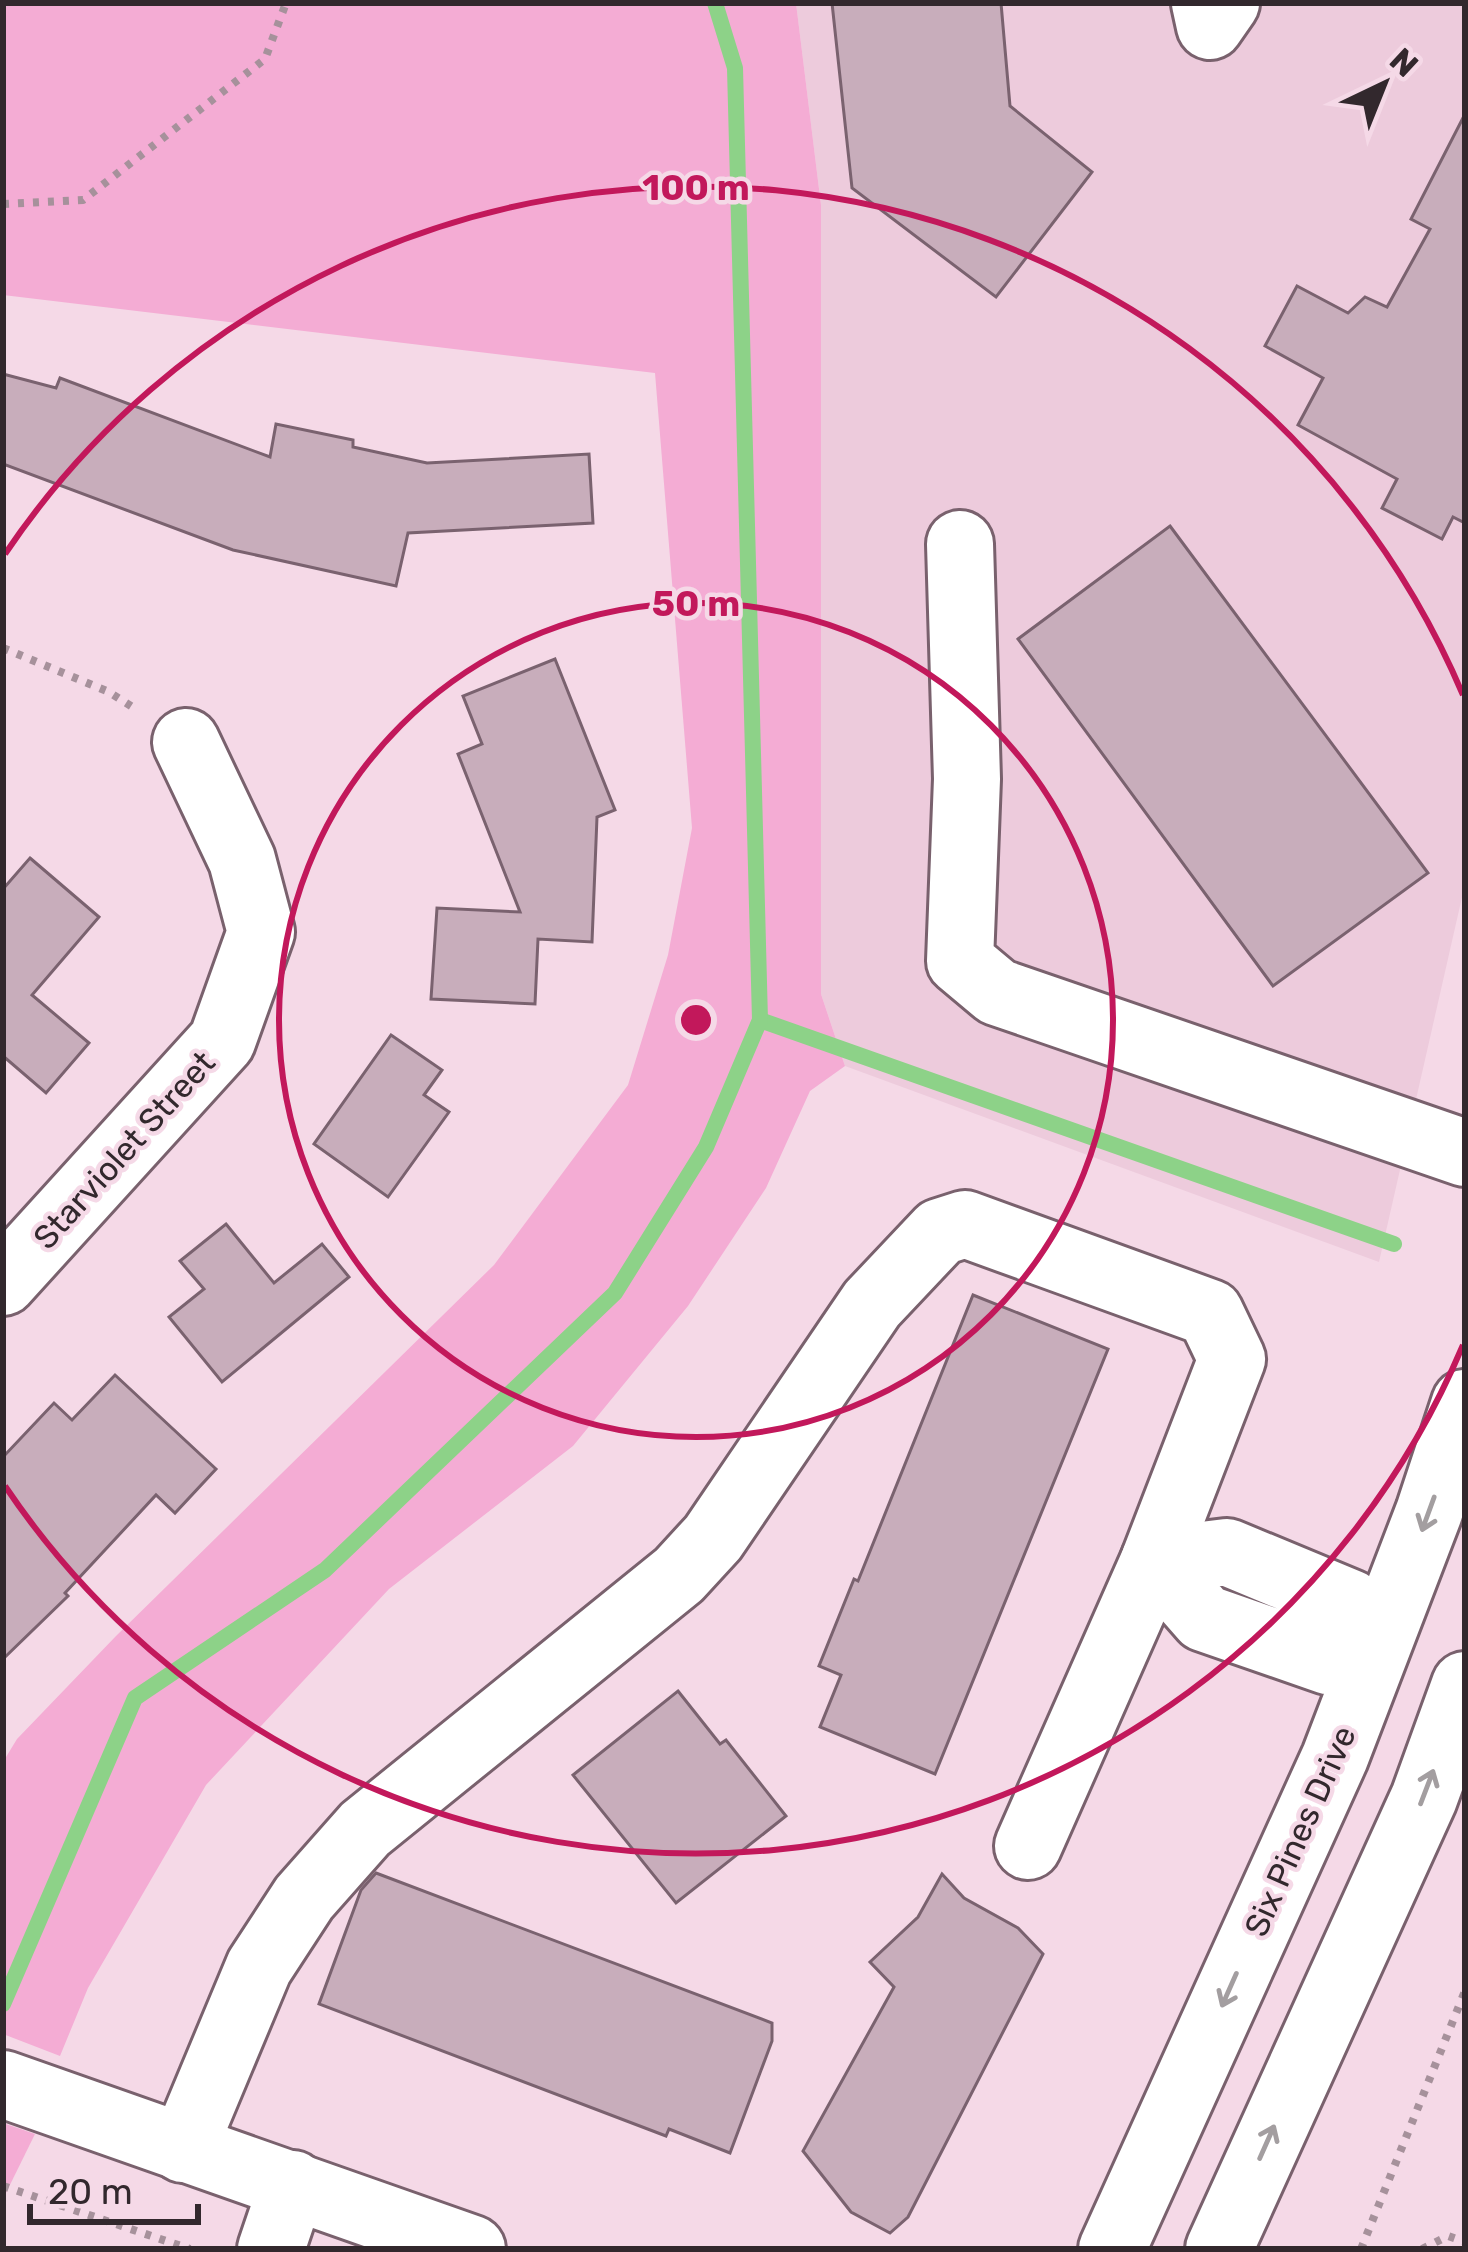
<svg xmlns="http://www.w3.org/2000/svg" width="1468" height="2252" viewBox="0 0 1468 2252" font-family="Rubik,sans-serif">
<rect width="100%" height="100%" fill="#f5d9e7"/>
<path fill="#edcbdc" d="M 796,3 L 1465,3 L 1465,884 L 1379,1262 L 845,1066 L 821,994 L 821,205 Z"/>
<g fill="#f4acd4">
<path d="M 3,3 L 796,3 L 821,205 L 821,994 L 845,1066 L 810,1091 L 766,1188 L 688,1306 L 573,1446 L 389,1589 L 206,1785 L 88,1988 L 60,2056 L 3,2034 L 3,1762 L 17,1739 L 116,1636 L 494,1265 L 628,1085 L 668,955 L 692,828 L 655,373 L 3,295 Z"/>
<path d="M 3,2123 L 35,2134 L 3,2199 Z"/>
</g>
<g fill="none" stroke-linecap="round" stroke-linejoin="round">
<g stroke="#8dd288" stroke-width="16">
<path d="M 760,1020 L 1394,1244"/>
<path d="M 3,2004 L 135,1698 L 325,1570 L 615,1293 L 706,1147 L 760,1020 L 735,68 L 715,3"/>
</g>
</g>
<g fill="#c8adbb" stroke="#7a626f" stroke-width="3">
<path d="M 832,3 L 1001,3 L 1010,106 L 1092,172 L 996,297 L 852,188 Z"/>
<path d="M 1465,114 L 1465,523 L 1453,517 L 1442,539 L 1382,508 L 1397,479 L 1298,425 L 1323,378 L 1265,346 L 1297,286 L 1348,313 L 1365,297 L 1387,307 L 1430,229 L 1411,219 Z"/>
<path d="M 3,374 L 56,388 L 60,378 L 270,457 L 276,424 L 353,440 L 353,447 L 427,463 L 589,454 L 593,523 L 408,533 L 396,586 L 233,550 L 3,464 Z"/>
<path d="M 1170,526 L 1428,873 L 1273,986 L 1018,639 Z"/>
<path d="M 555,659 L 615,810 L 597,817 L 592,942 L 538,939 L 535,1004 L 431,999 L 437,908 L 520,912 L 458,754 L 482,744 L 463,696 Z"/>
<path d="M 30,858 L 99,917 L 32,995 L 89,1043 L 46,1093 L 3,1056 L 3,889 Z"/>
<path d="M 391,1035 L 442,1070 L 424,1095 L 449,1112 L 388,1197 L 314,1144 Z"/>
<path d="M 226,1224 L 274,1283 L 322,1244 L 349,1277 L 222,1382 L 169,1317 L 204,1289 L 180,1261 Z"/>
<path d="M 973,1295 L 1108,1349 L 935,1774 L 820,1727 L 841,1675 L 819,1666 L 854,1579 L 858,1581 Z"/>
<path d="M 115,1375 L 216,1469 L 175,1513 L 156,1495 L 65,1593 L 68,1596 L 3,1659 L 3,1457 L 54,1403 L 72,1420 Z"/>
<path d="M 678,1691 L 720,1744 L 726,1740 L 786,1816 L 676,1903 L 573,1775 Z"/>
<path d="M 376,1873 L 772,2023 L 772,2041 L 730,2153 L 669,2129 L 666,2136 L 319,2004 L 361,1890 Z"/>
<path d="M 942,1874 L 964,1898 L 1018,1928 L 1043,1954 L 908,2217 L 890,2233 L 851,2212 L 803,2151 L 894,1987 L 870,1962 L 918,1917 Z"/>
</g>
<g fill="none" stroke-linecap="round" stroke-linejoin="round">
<g stroke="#79616d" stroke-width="72">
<g id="minor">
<path d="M 1205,3 L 1210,26 L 1226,3"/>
<path d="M 960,544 L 967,779 L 960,961 L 997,992 L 1465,1153"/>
<path d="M 3,1282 L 222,1041 L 261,932 L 242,860 L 186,742"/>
<path d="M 1227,1552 L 1350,1603 L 1356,1639 L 1328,1661 L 1204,1618 L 1154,1561 Z"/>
<path d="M 3,2084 L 472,2249"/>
<path d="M 183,2149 L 259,1967 L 304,1898 L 365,1829 L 679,1575 L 713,1538 L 872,1304 L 940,1232 L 965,1224 L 1210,1313 L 1232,1359 L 1154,1561 L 1028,1846"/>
<path d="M 271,2249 L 293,2184"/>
<path d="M 1112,2249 L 1335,1757 L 1429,1512 L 1465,1403"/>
<path d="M 1219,2249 L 1424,1798 L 1465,1685"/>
</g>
</g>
<g stroke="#a6919b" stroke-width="8" stroke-dasharray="6 9" stroke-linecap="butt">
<path d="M 3,204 L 83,200 L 265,59 L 286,3"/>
<path d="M 3,648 L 109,692 L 137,710"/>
<path d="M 3,2186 L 190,2249"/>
<path d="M 1361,2249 L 1465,1991"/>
<path d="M 1422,2249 L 1448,2236 L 1465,2242"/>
</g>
<use href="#minor" stroke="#fff" stroke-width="66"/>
</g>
<defs><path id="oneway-shaft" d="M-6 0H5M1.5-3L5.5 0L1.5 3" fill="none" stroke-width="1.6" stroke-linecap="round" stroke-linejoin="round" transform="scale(3)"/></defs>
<g stroke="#a39ea0">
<use href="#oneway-shaft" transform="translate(1428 1514) rotate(110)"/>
<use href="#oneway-shaft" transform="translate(1427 1787) rotate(-69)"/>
<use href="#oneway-shaft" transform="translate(1229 1990) rotate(114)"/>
<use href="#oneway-shaft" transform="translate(1267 2142) rotate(-66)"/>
</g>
<g fill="none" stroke="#c2185b" stroke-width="6">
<circle cx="696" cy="1020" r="417"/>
<path d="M1463 1345A833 833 0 0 1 5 1486M5 554A833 833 0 0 1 1463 695"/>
</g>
<g text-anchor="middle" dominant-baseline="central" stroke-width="9" stroke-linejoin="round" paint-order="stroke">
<g font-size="33" fill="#32282d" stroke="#f5d9e7">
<text transform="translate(124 1150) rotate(-48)">Starviolet Street</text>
<text transform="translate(1300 1831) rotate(-66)">Six Pines Drive</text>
</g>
</g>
<circle cx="696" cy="1020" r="18" fill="#c2185b" stroke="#f5d9e7" stroke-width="6"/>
<g font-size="36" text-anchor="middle" font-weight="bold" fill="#c2185b" stroke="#f5d9e7" stroke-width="9" stroke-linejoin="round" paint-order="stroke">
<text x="696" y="200">100 m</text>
<text x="696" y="616">50 m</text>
</g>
<rect width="1468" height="2252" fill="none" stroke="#32282d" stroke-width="12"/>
<g transform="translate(1384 84) rotate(43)" stroke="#f5d9e7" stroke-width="9" paint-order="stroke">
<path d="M0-9L21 45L0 30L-21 45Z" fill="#32282d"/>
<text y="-18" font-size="33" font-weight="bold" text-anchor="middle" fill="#32282d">N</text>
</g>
<path d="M30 2204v18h168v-18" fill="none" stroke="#32282d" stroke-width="6"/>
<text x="48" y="2204" font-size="36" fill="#32282d" stroke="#f5d9e7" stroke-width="9" paint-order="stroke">20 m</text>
</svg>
